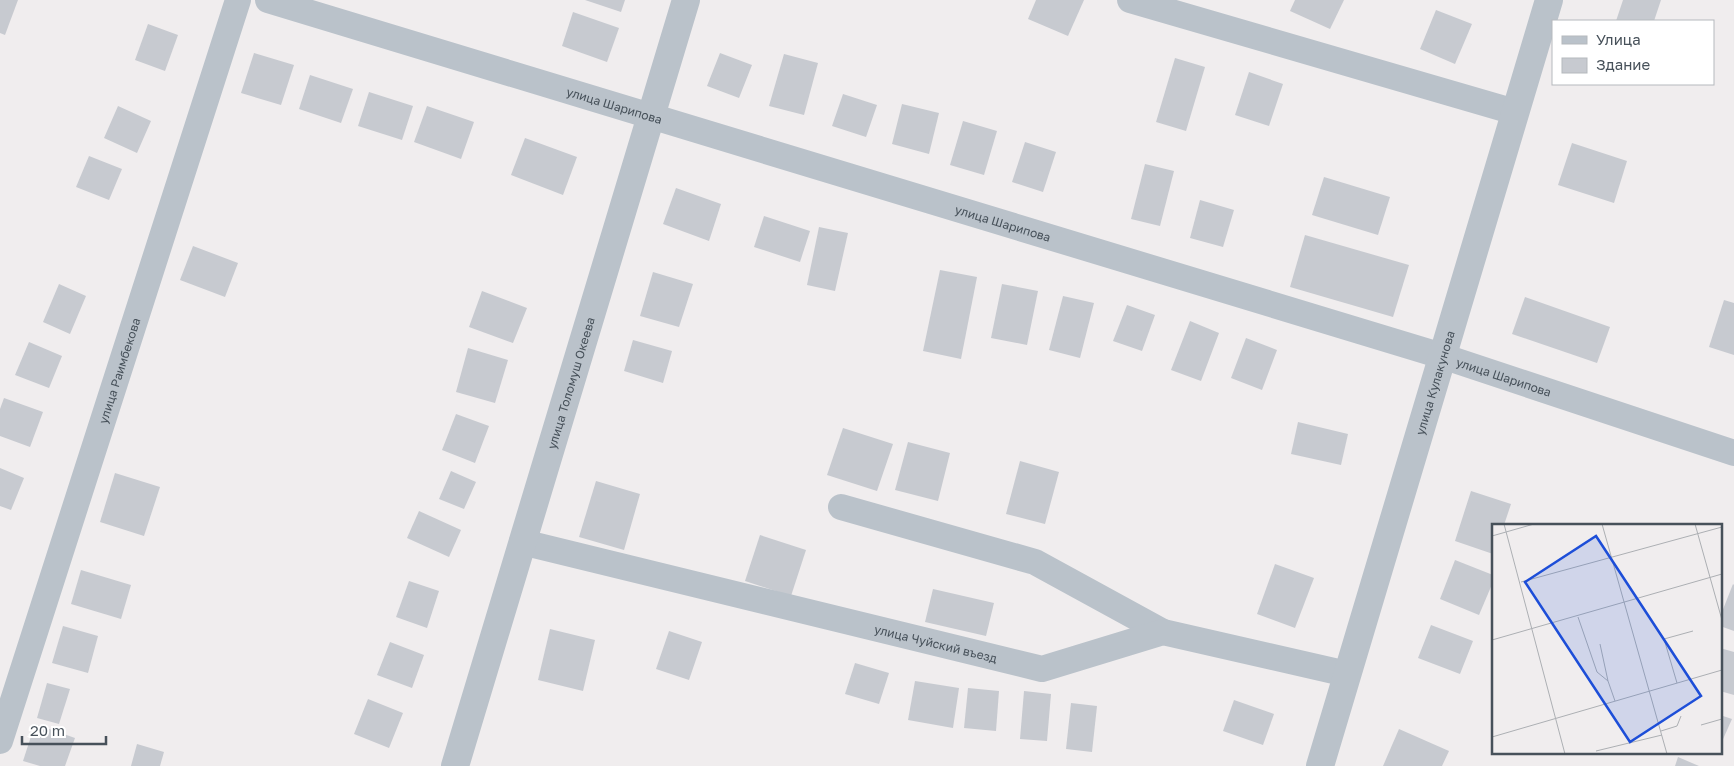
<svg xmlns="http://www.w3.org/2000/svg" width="1734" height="766" viewBox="0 0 1734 766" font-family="'Golos Text',sans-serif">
<rect width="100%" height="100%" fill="#f0edee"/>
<g fill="#c7cad0">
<path d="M 0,0 L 18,0 L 5,35 L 0,33 Z"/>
<path d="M 585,0 L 625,0 L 621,12 Z"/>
<path d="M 1036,0 L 1084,0 L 1068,36 L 1028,19 Z"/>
<path d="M 1295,0 L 1344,0 L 1330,29 L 1290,11 Z"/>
<path d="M 1623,0 L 1661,0 L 1654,21 L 1616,21 Z"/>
<path d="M 1436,10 L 1472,24 L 1455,64 L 1420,49 Z"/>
<path d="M 573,12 L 619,28 L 607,62 L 562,46 Z"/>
<path d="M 148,24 L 178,35 L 165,71 L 135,60 Z"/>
<path d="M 254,53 L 294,65 L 281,105 L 241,93 Z"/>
<path d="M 720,53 L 752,65 L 739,98 L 707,86 Z"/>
<path d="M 784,54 L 818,63 L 804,115 L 769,106 Z"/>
<path d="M 1175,58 L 1205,67 L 1186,131 L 1156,122 Z"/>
<path d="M 1249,72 L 1283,84 L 1269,126 L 1235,115 Z"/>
<path d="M 310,75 L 353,89 L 341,123 L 299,109 Z"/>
<path d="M 369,92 L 413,106 L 402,140 L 358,126 Z"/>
<path d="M 843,94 L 877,105 L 866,137 L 832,126 Z"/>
<path d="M 902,104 L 939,113 L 929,154 L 892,144 Z"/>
<path d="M 118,106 L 151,121 L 137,153 L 104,138 Z"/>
<path d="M 427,106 L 474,122 L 461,159 L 414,142 Z"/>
<path d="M 963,121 L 997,131 L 984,175 L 950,165 Z"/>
<path d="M 525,138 L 577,157 L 563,195 L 511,175 Z"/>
<path d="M 1025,142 L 1056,152 L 1043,192 L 1012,182 Z"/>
<path d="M 1572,143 L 1627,161 L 1614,203 L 1558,185 Z"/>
<path d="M 89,156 L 122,169 L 109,200 L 76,187 Z"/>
<path d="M 1145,164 L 1174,171 L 1160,226 L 1131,219 Z"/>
<path d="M 1324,177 L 1390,197 L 1378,235 L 1312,215 Z"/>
<path d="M 676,188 L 721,204 L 709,241 L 663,224 Z"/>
<path d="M 1200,200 L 1234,210 L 1223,247 L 1190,238 Z"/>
<path d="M 764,216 L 810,231 L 800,262 L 754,247 Z"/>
<path d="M 819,227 L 848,233 L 835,291 L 807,285 Z"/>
<path d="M 1305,235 L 1409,265 L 1393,317 L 1290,287 Z"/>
<path d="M 193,246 L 238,263 L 225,297 L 180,280 Z"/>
<path d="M 940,270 L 977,277 L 961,359 L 923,351 Z"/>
<path d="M 653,272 L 693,284 L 679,327 L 640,316 Z"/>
<path d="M 59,284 L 86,296 L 70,334 L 43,322 Z"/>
<path d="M 1002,284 L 1038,291 L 1027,345 L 991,338 Z"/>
<path d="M 482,291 L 527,308 L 513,343 L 469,327 Z"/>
<path d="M 1063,296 L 1094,303 L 1080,358 L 1049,350 Z"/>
<path d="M 1525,297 L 1610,327 L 1597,363 L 1512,334 Z"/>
<path d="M 1724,300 L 1734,303 L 1734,355 L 1709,347 Z"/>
<path d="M 1127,305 L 1155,315 L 1142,351 L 1113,341 Z"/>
<path d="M 1190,321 L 1219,333 L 1201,381 L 1171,370 Z"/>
<path d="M 1246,338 L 1277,350 L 1262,390 L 1231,378 Z"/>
<path d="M 633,340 L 672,351 L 663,383 L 624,371 Z"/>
<path d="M 29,342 L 62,356 L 49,388 L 15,375 Z"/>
<path d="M 468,348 L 508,360 L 495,403 L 456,392 Z"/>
<path d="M 4,398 L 43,412 L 30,447 L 0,436 L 0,409 Z"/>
<path d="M 456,414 L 489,426 L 475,463 L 442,450 Z"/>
<path d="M 1298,422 L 1348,434 L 1341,465 L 1291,454 Z"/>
<path d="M 843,428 L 893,444 L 877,491 L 827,475 Z"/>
<path d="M 908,442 L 950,453 L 938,501 L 895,490 Z"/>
<path d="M 1020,461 L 1059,472 L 1045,524 L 1006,514 Z"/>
<path d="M 0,468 L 24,478 L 11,510 L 0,506 Z"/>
<path d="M 451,471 L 476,482 L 464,509 L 439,499 Z"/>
<path d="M 115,473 L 160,487 L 144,536 L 100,522 Z"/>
<path d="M 596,481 L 640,494 L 624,550 L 579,537 Z"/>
<path d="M 1471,491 L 1511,504 L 1504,525 L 1493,525 L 1493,554 L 1455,541 Z"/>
<path d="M 419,511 L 461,530 L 449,557 L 407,538 Z"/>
<path d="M 760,535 L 806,550 L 791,596 L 745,581 Z"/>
<path d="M 1455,560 L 1493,575 L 1493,582 L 1479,615 L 1440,599 Z"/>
<path d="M 1275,564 L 1314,578 L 1295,628 L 1257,614 Z"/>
<path d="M 81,570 L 131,585 L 121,619 L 71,604 Z"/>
<path d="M 409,581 L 439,591 L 427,628 L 396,617 Z"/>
<path d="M 1733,584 L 1734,585 L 1734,631 L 1720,626 L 1720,617 Z"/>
<path d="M 933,589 L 994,603 L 986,636 L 925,622 Z"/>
<path d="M 1431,625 L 1473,641 L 1460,674 L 1418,658 Z"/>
<path d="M 63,626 L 98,636 L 88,673 L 52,663 Z"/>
<path d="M 550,629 L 595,640 L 583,691 L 538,680 Z"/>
<path d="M 669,631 L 702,642 L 689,680 L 656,669 Z"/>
<path d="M 390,642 L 424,655 L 412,688 L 377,675 Z"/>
<path d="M 1720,648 L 1734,652 L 1734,695 L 1720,691 Z"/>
<path d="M 855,663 L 889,673 L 879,704 L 845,694 Z"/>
<path d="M 915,681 L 959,688 L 953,728 L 908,720 Z"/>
<path d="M 47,683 L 70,689 L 59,724 L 37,718 Z"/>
<path d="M 968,688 L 999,691 L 996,731 L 964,728 Z"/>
<path d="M 1024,691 L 1051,694 L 1047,741 L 1020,739 Z"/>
<path d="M 368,699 L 403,713 L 389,748 L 354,734 Z"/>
<path d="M 1234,700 L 1274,714 L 1263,745 L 1223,731 Z"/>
<path d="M 1071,703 L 1097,706 L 1092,752 L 1066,749 Z"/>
<path d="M 1720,715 L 1732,719 L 1720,746 Z"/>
<path d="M 35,724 L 75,738 L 65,766 L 40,766 L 23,761 Z"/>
<path d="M 1399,729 L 1449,751 L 1442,766 L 1383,766 Z"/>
<path d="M 137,744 L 164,752 L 160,766 L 131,766 Z"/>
<path d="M 1678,757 L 1699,766 L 1675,766 Z"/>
</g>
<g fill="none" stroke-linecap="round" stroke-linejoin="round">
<g stroke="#bac2ca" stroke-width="26">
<path id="s1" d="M 268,0 L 1442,356 L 1734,453"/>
<path d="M 1130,0 L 1515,112"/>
<path d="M 841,507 L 1035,562 L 1163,632"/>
<path id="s2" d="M 522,542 L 1042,669 L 1163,632 L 1347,674"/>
<path id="s3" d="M 0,741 L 238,0"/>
</g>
<g stroke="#bac2ca" stroke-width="28">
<path id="s4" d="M 455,766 L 686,0"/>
<path id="s5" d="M 1320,766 L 1549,0"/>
</g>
</g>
<g text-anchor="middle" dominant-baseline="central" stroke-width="4" stroke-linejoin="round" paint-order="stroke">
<g font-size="12" fill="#47515a" stroke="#fff">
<text stroke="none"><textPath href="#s1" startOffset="362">улица Шарипова</textPath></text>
<text stroke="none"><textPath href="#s1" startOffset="768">улица Шарипова</textPath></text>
<text stroke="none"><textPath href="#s3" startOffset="389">улица Раимбекова</textPath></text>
<text stroke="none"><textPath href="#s1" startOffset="1292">улица Шарипова</textPath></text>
<text stroke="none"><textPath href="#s4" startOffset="400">улица Толомуш Океева</textPath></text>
<text stroke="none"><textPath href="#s5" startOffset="400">улица Кулакунова</textPath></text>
<text stroke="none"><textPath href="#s2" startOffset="426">улица Чуйский въезд</textPath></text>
</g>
</g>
<g transform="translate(1492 524)">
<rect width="230" height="230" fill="#f0edee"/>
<path fill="none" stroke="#acafb3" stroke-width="1" d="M 12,0 L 73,230M 110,0 L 175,230M 203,0 L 230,96M 0,12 L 42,0M 29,58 L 230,3M 86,93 L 105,148 L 116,157 L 123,177M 0,116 L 230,50M 108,120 L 116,157M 185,159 L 172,115 L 201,107M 209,201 L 230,195M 169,207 L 185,202 L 189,192M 0,213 L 230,146M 104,227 L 170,211"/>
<path fill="#1d4ed8" fill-opacity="0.15" stroke="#1d4ed8" stroke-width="2.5" d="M 104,12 L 209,172 L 138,218 L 33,58 Z"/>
<rect width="230" height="230" fill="none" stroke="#47515a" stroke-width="2.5"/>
</g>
<rect x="1552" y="20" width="162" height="65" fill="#ffffff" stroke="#b5b9bd"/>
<rect x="1562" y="36" width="25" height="8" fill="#bac2ca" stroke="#b5b9bd"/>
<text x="1596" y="45" font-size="15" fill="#47515a">Улица</text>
<rect x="1562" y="58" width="25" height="15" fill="#c7cad0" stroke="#b5b9bd"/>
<text x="1596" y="70" font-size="15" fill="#47515a">Здание</text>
<path d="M22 736v8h84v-8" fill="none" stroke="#47515a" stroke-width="2.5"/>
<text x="30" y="736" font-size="15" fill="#47515a" stroke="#ffffff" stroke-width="4" paint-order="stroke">20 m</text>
</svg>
